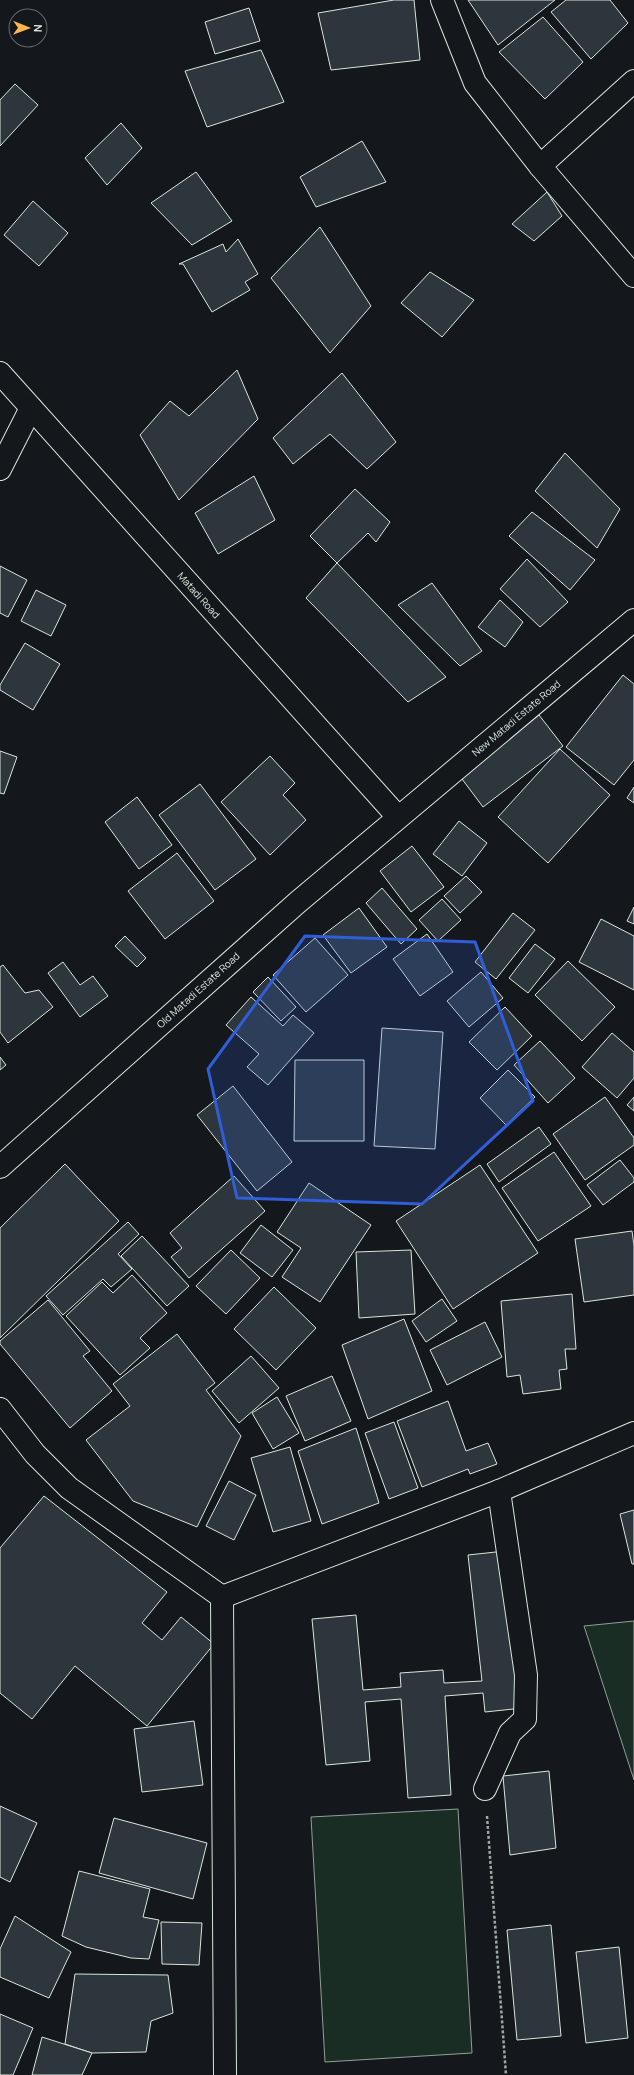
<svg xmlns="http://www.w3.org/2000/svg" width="634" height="2075" viewBox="0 0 634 2075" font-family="Manrope,sans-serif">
<rect width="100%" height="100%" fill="#14181c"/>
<g fill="#1a2d24" stroke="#939e99">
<path d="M 634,1621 L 634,1780 L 584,1626 Z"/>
<path d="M 458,1809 L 472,2053 L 325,2062 L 311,1817 Z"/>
</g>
<g fill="#2c363c" stroke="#d8e6dc">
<path d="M 394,0 L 414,0 L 420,60 L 331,70 L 318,13 Z"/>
<path d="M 468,0 L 555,0 L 498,45 Z"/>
<path d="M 566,0 L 610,0 L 628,23 L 591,59 L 551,12 Z"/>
<path d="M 249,8 L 260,41 L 215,54 L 205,22 Z"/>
<path d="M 543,17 L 583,62 L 545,99 L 499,52 Z"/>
<path d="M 261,50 L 284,102 L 207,127 L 185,71 Z"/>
<path d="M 15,84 L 38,105 L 0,146 L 0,100 Z"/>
<path d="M 121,123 L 142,148 L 107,185 L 85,158 Z"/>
<path d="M 362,141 L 386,182 L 316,207 L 300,177 Z"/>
<path d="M 196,172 L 232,221 L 192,245 L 151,203 Z"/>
<path d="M 547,192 L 562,216 L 534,241 L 512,224 Z"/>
<path d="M 33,201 L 68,233 L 39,266 L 4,235 Z"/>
<path d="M 320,227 L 371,306 L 330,353 L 271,278 Z"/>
<path d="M 238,239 L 258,274 L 245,282 L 250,290 L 212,312 L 183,264 L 179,264 L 223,244 L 226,252 Z"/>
<path d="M 430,272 L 474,300 L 442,337 L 401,303 Z"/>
<path d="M 237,370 L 258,419 L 179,500 L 140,435 L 170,401 L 189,416 Z"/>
<path d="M 342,373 L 396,442 L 367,469 L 330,434 L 293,464 L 273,438 Z"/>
<path d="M 565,453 L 620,509 L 597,548 L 535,491 Z"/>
<path d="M 254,476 L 275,520 L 218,554 L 195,513 Z"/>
<path d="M 355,489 L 390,522 L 376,542 L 368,533 L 337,563 L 310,536 Z"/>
<path d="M 532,512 L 595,560 L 570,590 L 509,536 Z"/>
<path d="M 527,559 L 568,602 L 540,627 L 500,589 Z"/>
<path d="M 337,563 L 446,677 L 408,702 L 306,598 Z"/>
<path d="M 0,566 L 27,580 L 8,617 L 0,613 Z"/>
<path d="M 432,583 L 482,651 L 460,666 L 398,605 Z"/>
<path d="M 36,590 L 66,605 L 51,636 L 21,621 Z"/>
<path d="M 500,600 L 523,622 L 505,647 L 478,627 Z"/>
<path d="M 25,643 L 60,664 L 33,710 L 0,690 L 0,685 Z"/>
<path d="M 623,675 L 634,684 L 634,760 L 614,785 L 566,747 Z"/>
<path d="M 539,715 L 563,746 L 483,807 L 459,775 Z"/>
<path d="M 560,749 L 610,795 L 548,863 L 498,817 Z"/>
<path d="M 0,751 L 17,757 L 4,794 L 0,793 Z"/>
<path d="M 270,756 L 295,783 L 283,795 L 306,820 L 270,855 L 221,802 Z"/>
<path d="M 200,784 L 256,859 L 215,890 L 159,815 Z"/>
<path d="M 634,787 L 634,803 L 627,798 Z"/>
<path d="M 137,797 L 172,845 L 139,869 L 105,822 Z"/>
<path d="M 459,821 L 487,843 L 462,876 L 433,854 Z"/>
<path d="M 412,846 L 444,887 L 411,912 L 380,871 Z"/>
<path d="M 177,853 L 214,901 L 165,939 L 128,891 Z"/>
<path d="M 466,876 L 482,892 L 460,913 L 444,896 Z"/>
<path d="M 382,888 L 417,929 L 401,944 L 366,903 Z"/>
<path d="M 442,899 L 461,920 L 438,941 L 419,920 Z"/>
<path d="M 634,907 L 634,924 L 627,921 Z"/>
<path d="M 359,908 L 387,947 L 351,973 L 323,935 Z"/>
<path d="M 513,913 L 535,930 L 496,979 L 475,962 Z"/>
<path d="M 601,919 L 634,936 L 634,990 L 579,962 Z"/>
<path d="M 427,934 L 453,972 L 420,996 L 393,959 Z"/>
<path d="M 125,936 L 146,958 L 137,967 L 115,946 Z"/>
<path d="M 315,938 L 348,975 L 306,1012 L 273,975 Z"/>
<path d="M 535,944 L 555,959 L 528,993 L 509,978 Z"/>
<path d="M 568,961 L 615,1007 L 582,1041 L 535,995 Z"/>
<path d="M 63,962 L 80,985 L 93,976 L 108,996 L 80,1017 L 48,973 Z"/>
<path d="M 3,965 L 25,993 L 39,990 L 53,1007 L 8,1043 L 0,1032 L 0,967 Z"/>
<path d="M 481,972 L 503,998 L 469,1027 L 447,1001 Z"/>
<path d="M 268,977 L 296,1007 L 281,1021 L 253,992 Z"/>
<path d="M 251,997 L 283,1026 L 293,1015 L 314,1033 L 268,1085 L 247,1067 L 259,1054 L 226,1025 Z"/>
<path d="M 505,1007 L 532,1036 L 497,1070 L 469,1042 Z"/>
<path d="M 382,1028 L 443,1032 L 435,1149 L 374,1146 Z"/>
<path d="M 612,1033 L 634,1052 L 634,1078 L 617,1098 L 582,1067 Z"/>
<path d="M 540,1041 L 575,1078 L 548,1103 L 514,1065 Z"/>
<path d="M 0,1057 L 6,1065 L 0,1070 Z"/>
<path d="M 295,1060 L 364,1060 L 364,1141 L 294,1141 Z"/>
<path d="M 508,1070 L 535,1097 L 506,1125 L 480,1098 Z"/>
<path d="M 233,1086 L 292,1162 L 257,1191 L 197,1115 Z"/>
<path d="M 605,1097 L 634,1138 L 634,1145 L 585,1180 L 553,1134 Z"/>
<path d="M 634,1097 L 634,1111 L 627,1105 Z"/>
<path d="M 539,1127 L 551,1144 L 499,1182 L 487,1164 Z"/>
<path d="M 554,1152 L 591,1206 L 538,1241 L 502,1188 Z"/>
<path d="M 620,1160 L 634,1178 L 634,1182 L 603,1205 L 587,1185 Z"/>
<path d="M 65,1164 L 119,1221 L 0,1338 L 0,1228 Z"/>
<path d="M 480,1165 L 538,1253 L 453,1309 L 396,1221 Z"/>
<path d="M 234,1176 L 265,1211 L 189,1278 L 171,1257 L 182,1248 L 170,1233 Z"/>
<path d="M 309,1183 L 371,1225 L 320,1302 L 282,1277 L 301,1248 L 277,1232 Z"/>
<path d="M 128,1222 L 139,1234 L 118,1254 L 132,1269 L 111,1287 L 103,1279 L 63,1315 L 46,1296 Z"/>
<path d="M 261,1225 L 293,1250 L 272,1277 L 240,1253 Z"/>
<path d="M 632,1231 L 634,1246 L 634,1295 L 584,1302 L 575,1239 Z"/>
<path d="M 142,1236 L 189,1286 L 167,1306 L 121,1256 Z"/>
<path d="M 231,1250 L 260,1278 L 226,1314 L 196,1286 Z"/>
<path d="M 411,1250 L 415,1314 L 359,1318 L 356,1252 Z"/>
<path d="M 132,1275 L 167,1313 L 140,1338 L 150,1348 L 120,1375 L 66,1316 L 102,1282 L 113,1293 Z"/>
<path d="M 274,1287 L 316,1328 L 276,1370 L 234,1329 Z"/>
<path d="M 572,1294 L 576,1349 L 565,1349 L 567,1369 L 559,1370 L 561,1389 L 523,1394 L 520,1375 L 507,1377 L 501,1301 Z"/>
<path d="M 442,1299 L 457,1321 L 426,1342 L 412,1321 Z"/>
<path d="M 48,1300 L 90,1351 L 83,1356 L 112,1391 L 70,1428 L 0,1344 L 0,1341 Z"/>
<path d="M 404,1319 L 432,1391 L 368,1419 L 342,1345 Z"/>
<path d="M 485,1322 L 502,1357 L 447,1385 L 430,1350 Z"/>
<path d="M 177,1334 L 215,1383 L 206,1390 L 241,1436 L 197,1527 L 133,1501 L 86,1440 L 130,1406 L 113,1384 Z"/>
<path d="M 251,1356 L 279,1388 L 239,1423 L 212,1391 Z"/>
<path d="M 332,1376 L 351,1421 L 305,1441 L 286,1396 Z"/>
<path d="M 277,1397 L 299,1433 L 273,1449 L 252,1413 Z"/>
<path d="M 448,1401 L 466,1451 L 488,1443 L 497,1464 L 470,1474 L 468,1469 L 422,1487 L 397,1421 Z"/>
<path d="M 394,1422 L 418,1488 L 389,1499 L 365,1433 Z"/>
<path d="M 356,1428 L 379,1503 L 322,1524 L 298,1451 Z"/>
<path d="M 290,1447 L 311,1521 L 273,1532 L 251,1458 Z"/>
<path d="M 229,1481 L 256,1495 L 234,1540 L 206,1526 Z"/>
<path d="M 44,1496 L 167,1592 L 142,1623 L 162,1640 L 181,1617 L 214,1644 L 147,1726 L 75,1666 L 32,1719 L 0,1693 L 0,1548 Z"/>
<path d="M 634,1510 L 634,1564 L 632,1564 L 620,1514 Z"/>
<path d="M 505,1551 L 523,1708 L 485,1712 L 483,1693 L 445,1696 L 451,1795 L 408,1798 L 401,1699 L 365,1702 L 370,1761 L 326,1765 L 312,1619 L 356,1615 L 363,1690 L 401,1687 L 400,1673 L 443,1670 L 444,1683 L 482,1681 L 468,1555 Z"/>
<path d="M 194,1721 L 203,1785 L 142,1792 L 134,1729 Z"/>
<path d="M 549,1771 L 556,1848 L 510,1855 L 503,1776 Z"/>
<path d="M 0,1806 L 37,1823 L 10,1882 L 0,1877 Z"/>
<path d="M 114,1818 L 207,1843 L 193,1899 L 99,1873 Z"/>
<path d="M 79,1871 L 150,1889 L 143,1917 L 159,1920 L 149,1959 L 131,1958 L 86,1947 L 62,1936 Z"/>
<path d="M 15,1916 L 71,1952 L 49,1998 L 0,1977 L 0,1949 Z"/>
<path d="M 161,1922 L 202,1923 L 199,1965 L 162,1964 Z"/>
<path d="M 551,1925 L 561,2036 L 517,2040 L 507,1930 Z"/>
<path d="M 619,1947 L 628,2038 L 586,2043 L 576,1952 Z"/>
<path d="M 75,1974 L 168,1975 L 173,2013 L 151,2021 L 146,2052 L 92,2053 L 65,2044 Z"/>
<path d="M 0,2014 L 33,2028 L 13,2075 L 0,2075 Z"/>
<path d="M 42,2037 L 92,2053 L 82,2075 L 32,2075 Z"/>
</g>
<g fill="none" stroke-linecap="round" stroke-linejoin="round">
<g stroke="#d8e6dc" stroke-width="24">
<g id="minor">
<path d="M 442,0 L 475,83 L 540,166 L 634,276"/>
<path d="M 540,166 L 634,81"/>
<path d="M 0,373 L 398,817"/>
<path d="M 0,469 L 31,408"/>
<path d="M 0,1167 L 298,902 L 634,620"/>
<path d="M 0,1409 L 35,1454 L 69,1488 L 222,1597 L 225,2075"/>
<path d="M 222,1597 L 499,1491 L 634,1433"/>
<path d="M 485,1789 L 510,1733 L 525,1719 L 526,1675 L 499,1491"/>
</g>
</g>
<path stroke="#9da8a2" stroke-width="2.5" stroke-dasharray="3 2" stroke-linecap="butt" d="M 487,1816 L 506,2075"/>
<use href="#minor" stroke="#14181c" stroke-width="22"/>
</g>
<path fill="#305dd8" fill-opacity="0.2" stroke="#305dd8" stroke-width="3" stroke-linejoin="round" d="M 305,936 L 475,942 L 533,1101 L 422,1204 L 237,1198 L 208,1069 Z"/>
<g text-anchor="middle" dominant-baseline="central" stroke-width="3" stroke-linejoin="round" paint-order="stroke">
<g font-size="10" fill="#d8e6dc" stroke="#14181c">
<text transform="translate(199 595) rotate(48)">Matadi Road</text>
<text transform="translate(516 718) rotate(-40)">New Matadi Estate Road</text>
<text transform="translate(198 990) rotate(-42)">Old Matadi Estate Road</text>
</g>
</g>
<g transform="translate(28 28) rotate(91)"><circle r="19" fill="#14181c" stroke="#626a69"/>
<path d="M0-3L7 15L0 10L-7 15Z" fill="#ffb74d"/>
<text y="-6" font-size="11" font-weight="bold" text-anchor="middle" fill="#d8e6dc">N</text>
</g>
</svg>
